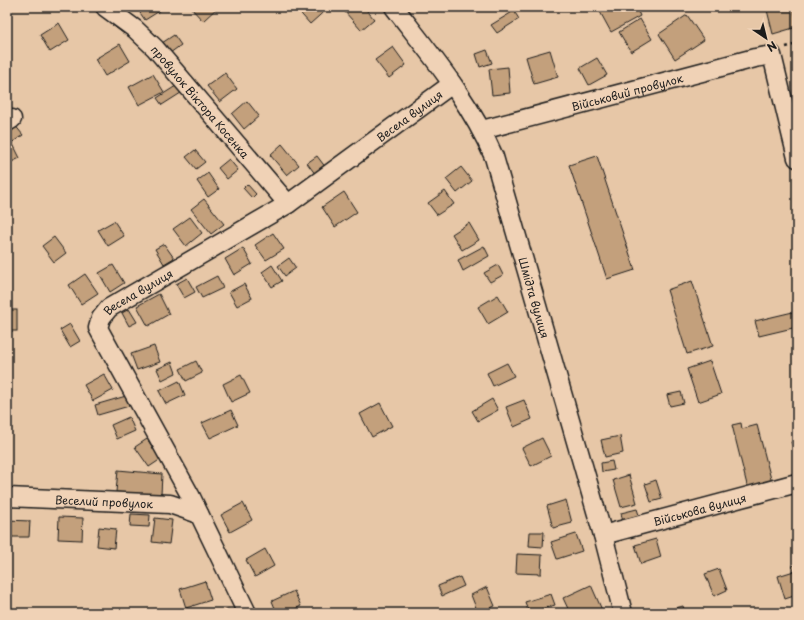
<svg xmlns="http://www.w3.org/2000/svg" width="804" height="620" viewBox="0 0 804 620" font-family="'Playpen Sans',sans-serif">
<rect width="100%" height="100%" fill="#e7c7a7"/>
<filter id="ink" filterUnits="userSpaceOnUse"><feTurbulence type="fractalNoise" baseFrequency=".025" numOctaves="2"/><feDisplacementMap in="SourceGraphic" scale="8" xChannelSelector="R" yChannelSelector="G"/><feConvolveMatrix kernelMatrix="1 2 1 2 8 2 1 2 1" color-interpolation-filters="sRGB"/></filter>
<g filter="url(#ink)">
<g fill="#c3a07c" stroke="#1c1c1c">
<path d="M 136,7 L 159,7 L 161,10 L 145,20 Z"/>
<path d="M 190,7 L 218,7 L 203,21 Z"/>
<path d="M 295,7 L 329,7 L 310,24 Z"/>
<path d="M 350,7 L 364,7 L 374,19 L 361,30 L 345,12 Z"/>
<path d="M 605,7 L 636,7 L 640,16 L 611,32 L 599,10 Z"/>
<path d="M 777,7 L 794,7 L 797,27 L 773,34 L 767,10 Z"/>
<path d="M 514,11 L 519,19 L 497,33 L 491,25 Z"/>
<path d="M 687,15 L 704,40 L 675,59 L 659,34 Z"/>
<path d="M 115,19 L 128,29 L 124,34 L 111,24 Z"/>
<path d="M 640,19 L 652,39 L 631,52 L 619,32 Z"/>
<path d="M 59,23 L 69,40 L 50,52 L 40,35 Z"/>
<path d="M 174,35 L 181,45 L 170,53 L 162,43 Z"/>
<path d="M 120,44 L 130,61 L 105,76 L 95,59 Z"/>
<path d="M 393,47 L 406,65 L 389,78 L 375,60 Z"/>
<path d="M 487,50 L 492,63 L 480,67 L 476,54 Z"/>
<path d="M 550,50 L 558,77 L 534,84 L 526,57 Z"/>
<path d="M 597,58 L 607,75 L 589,85 L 580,68 Z"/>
<path d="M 508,67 L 510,93 L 492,95 L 489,69 Z"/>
<path d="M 225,73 L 237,89 L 220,102 L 207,86 Z"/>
<path d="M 153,74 L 164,92 L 139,105 L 129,87 Z"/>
<path d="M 179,84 L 184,91 L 162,105 L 157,98 Z"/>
<path d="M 247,101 L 259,116 L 244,129 L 232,114 Z"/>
<path d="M 14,124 L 23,135 L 13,142 L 7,133 L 7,129 Z"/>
<path d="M 12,142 L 20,158 L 7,164 L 7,145 Z"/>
<path d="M 282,144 L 299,165 L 287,175 L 270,155 Z"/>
<path d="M 195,150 L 205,162 L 196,169 L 186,157 Z"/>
<path d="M 317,156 L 326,168 L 316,175 L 307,163 Z"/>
<path d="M 597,156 L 635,270 L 607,279 L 569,165 Z"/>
<path d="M 229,159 L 238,170 L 227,179 L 218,168 Z"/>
<path d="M 461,167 L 472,181 L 457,193 L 446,179 Z"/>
<path d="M 208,173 L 219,189 L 208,197 L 197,181 Z"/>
<path d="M 247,184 L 256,194 L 252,198 L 243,188 Z"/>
<path d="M 445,191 L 454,204 L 437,215 L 428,203 Z"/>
<path d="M 344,192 L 357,212 L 335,227 L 322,207 Z"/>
<path d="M 204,199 L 224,224 L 211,234 L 191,209 Z"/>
<path d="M 190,217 L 202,233 L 186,246 L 173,229 Z"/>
<path d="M 114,221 L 124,236 L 108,246 L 98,230 Z"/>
<path d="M 469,223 L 479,240 L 462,250 L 452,234 Z"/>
<path d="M 273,233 L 284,249 L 266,260 L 255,245 Z"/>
<path d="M 54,237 L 66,253 L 54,262 L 42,246 Z"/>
<path d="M 164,244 L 174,258 L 164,264 L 155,249 Z"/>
<path d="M 484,246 L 489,256 L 463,271 L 458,260 Z"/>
<path d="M 243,248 L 252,264 L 234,275 L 225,259 Z"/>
<path d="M 289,258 L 296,268 L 285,276 L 278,266 Z"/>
<path d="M 113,265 L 124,283 L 110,292 L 99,273 Z"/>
<path d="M 272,265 L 282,281 L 272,287 L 262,272 Z"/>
<path d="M 498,265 L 503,275 L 490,282 L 484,273 Z"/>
<path d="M 85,274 L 98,293 L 81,304 L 69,285 Z"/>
<path d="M 217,276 L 223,288 L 202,298 L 196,287 Z"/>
<path d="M 187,278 L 195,292 L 184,298 L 176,284 Z"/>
<path d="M 692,281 L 713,346 L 687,354 L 667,290 Z"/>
<path d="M 244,284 L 252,298 L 237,306 L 229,292 Z"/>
<path d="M 159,294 L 169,314 L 148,326 L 137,306 Z"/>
<path d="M 498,295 L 508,312 L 488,324 L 478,307 Z"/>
<path d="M 129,309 L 137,322 L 129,326 L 122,313 Z"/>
<rect x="7" y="310" width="10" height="21"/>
<path d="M 797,311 L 797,327 L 759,336 L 755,321 Z"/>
<path d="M 70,324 L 80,341 L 70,347 L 60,330 Z"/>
<path d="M 154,346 L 160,362 L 137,370 L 131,354 Z"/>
<path d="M 196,361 L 202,373 L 186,381 L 180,369 Z"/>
<path d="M 710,361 L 721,394 L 698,402 L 687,369 Z"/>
<path d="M 172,362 L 176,373 L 162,380 L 157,369 Z"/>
<path d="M 507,363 L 514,376 L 493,386 L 487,373 Z"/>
<path d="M 104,374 L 113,390 L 93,401 L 84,385 Z"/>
<path d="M 241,375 L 250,393 L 231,402 L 223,384 Z"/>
<path d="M 179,381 L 185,395 L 166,404 L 159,391 Z"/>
<path d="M 681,392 L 684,403 L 670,406 L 667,395 Z"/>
<path d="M 126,396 L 129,406 L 98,415 L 95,405 Z"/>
<path d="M 492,399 L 498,410 L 478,421 L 472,411 Z"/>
<path d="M 524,400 L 532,419 L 514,427 L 506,407 Z"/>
<path d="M 380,403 L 392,426 L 372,437 L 360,414 Z"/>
<path d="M 231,410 L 238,425 L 210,438 L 202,423 Z"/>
<path d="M 129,417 L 135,431 L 117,439 L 111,425 Z"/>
<path d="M 741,423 L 742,429 L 757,425 L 772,483 L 748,489 L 732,425 Z"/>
<path d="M 620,436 L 623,453 L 605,457 L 601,440 Z"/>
<path d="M 542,438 L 551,456 L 531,466 L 522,448 Z"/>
<path d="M 147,439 L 161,459 L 149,467 L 135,447 Z"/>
<path d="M 797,440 L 797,456 L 791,442 Z"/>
<path d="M 612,461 L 614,470 L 602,472 L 601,463 Z"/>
<path d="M 118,470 L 162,474 L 161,495 L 116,492 Z"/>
<path d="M 629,475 L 637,503 L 621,507 L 613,480 Z"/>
<path d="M 656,480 L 662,499 L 651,502 L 645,484 Z"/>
<path d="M 797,495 L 797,512 L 793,496 Z"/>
<path d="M 566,500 L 572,523 L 553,528 L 547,506 Z"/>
<path d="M 243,503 L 252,520 L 230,532 L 221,515 Z"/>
<path d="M 637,509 L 640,518 L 623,522 L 621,513 Z"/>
<path d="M 131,514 L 150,515 L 149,527 L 130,526 Z"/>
<path d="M 59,517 L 83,518 L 82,540 L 58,539 Z"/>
<path d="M 155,518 L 172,520 L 169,544 L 152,542 Z"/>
<path d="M 7,520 L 30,521 L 29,537 L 7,537 Z"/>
<path d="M 99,527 L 116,529 L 114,548 L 97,546 Z"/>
<path d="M 530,532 L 544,532 L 543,547 L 529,546 Z"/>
<path d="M 576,534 L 582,551 L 557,559 L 551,542 Z"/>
<path d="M 656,539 L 661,557 L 641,564 L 635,545 Z"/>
<path d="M 265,549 L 274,566 L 255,577 L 246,560 Z"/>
<path d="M 517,554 L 542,555 L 541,574 L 516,573 Z"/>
<path d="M 797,564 L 797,595 L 785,599 L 778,576 L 794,571 L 792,566 Z"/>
<path d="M 719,569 L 727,590 L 714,596 L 705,574 Z"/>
<path d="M 460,577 L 464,586 L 442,596 L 438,586 Z"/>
<path d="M 205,581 L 211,600 L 186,608 L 180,589 Z"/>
<path d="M 591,585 L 602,610 L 595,613 L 570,613 L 563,598 Z"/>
<path d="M 487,587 L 495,606 L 478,613 L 471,595 Z"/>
<path d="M 294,591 L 301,606 L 288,613 L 277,613 L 272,601 Z"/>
<path d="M 551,594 L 555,605 L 529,613 L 525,602 Z"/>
<path d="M 683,606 L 685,613 L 657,613 Z"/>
<path d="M 228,609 L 230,613 L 220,613 Z"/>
</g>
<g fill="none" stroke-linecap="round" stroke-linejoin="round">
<g stroke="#1c1c1c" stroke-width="21">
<g id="street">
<path id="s1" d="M 105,7 L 135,29 L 155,48 L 288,204"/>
<path id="s2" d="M 394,7 C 431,55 470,101 494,157 L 603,535 L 623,613"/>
<path d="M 7,122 L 12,119"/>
<path id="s3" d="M 482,130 L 755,58 L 772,55 L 797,158"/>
<path id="s4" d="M 7,497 L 170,504 L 199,514"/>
<path id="s5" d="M 603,535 L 797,483"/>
<path id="s6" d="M 247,613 L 190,495 L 98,328 L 101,318 L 109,308 L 288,204 L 452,84"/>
</g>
</g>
<path stroke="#1c1c1c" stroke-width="2.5" stroke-dasharray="3 3" stroke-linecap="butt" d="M 786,47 L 797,44"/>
<use href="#street" stroke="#f0d2b6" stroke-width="18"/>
</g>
</g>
<g text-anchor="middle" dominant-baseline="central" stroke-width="4" stroke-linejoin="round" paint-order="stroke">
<g font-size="11" fill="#1c1c1c" stroke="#f0d2b6">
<text stroke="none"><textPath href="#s3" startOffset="150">Військовий провулок</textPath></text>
<text stroke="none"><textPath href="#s1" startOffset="135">провулок Віктора Косенка</textPath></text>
<text stroke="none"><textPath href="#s6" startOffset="702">Весела вулиця</textPath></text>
<text stroke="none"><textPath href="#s6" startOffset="378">Весела вулиця</textPath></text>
<text stroke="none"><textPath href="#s2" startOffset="327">Шмідта вулиця</textPath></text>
<text stroke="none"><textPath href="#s4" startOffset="97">Веселий провулок</textPath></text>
<text stroke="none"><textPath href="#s5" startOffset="100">Військова вулиця</textPath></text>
</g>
</g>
<rect width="804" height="620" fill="none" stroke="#f0d2b6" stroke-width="24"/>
<rect x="12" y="12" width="780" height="596" fill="none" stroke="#1c1c1c" stroke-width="1.5" filter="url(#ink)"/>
<g transform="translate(766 38) rotate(145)" stroke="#f0d2b6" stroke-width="3" paint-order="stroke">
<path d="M0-3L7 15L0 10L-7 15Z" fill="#1c1c1c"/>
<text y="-6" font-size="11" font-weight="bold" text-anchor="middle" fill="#1c1c1c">N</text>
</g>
</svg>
